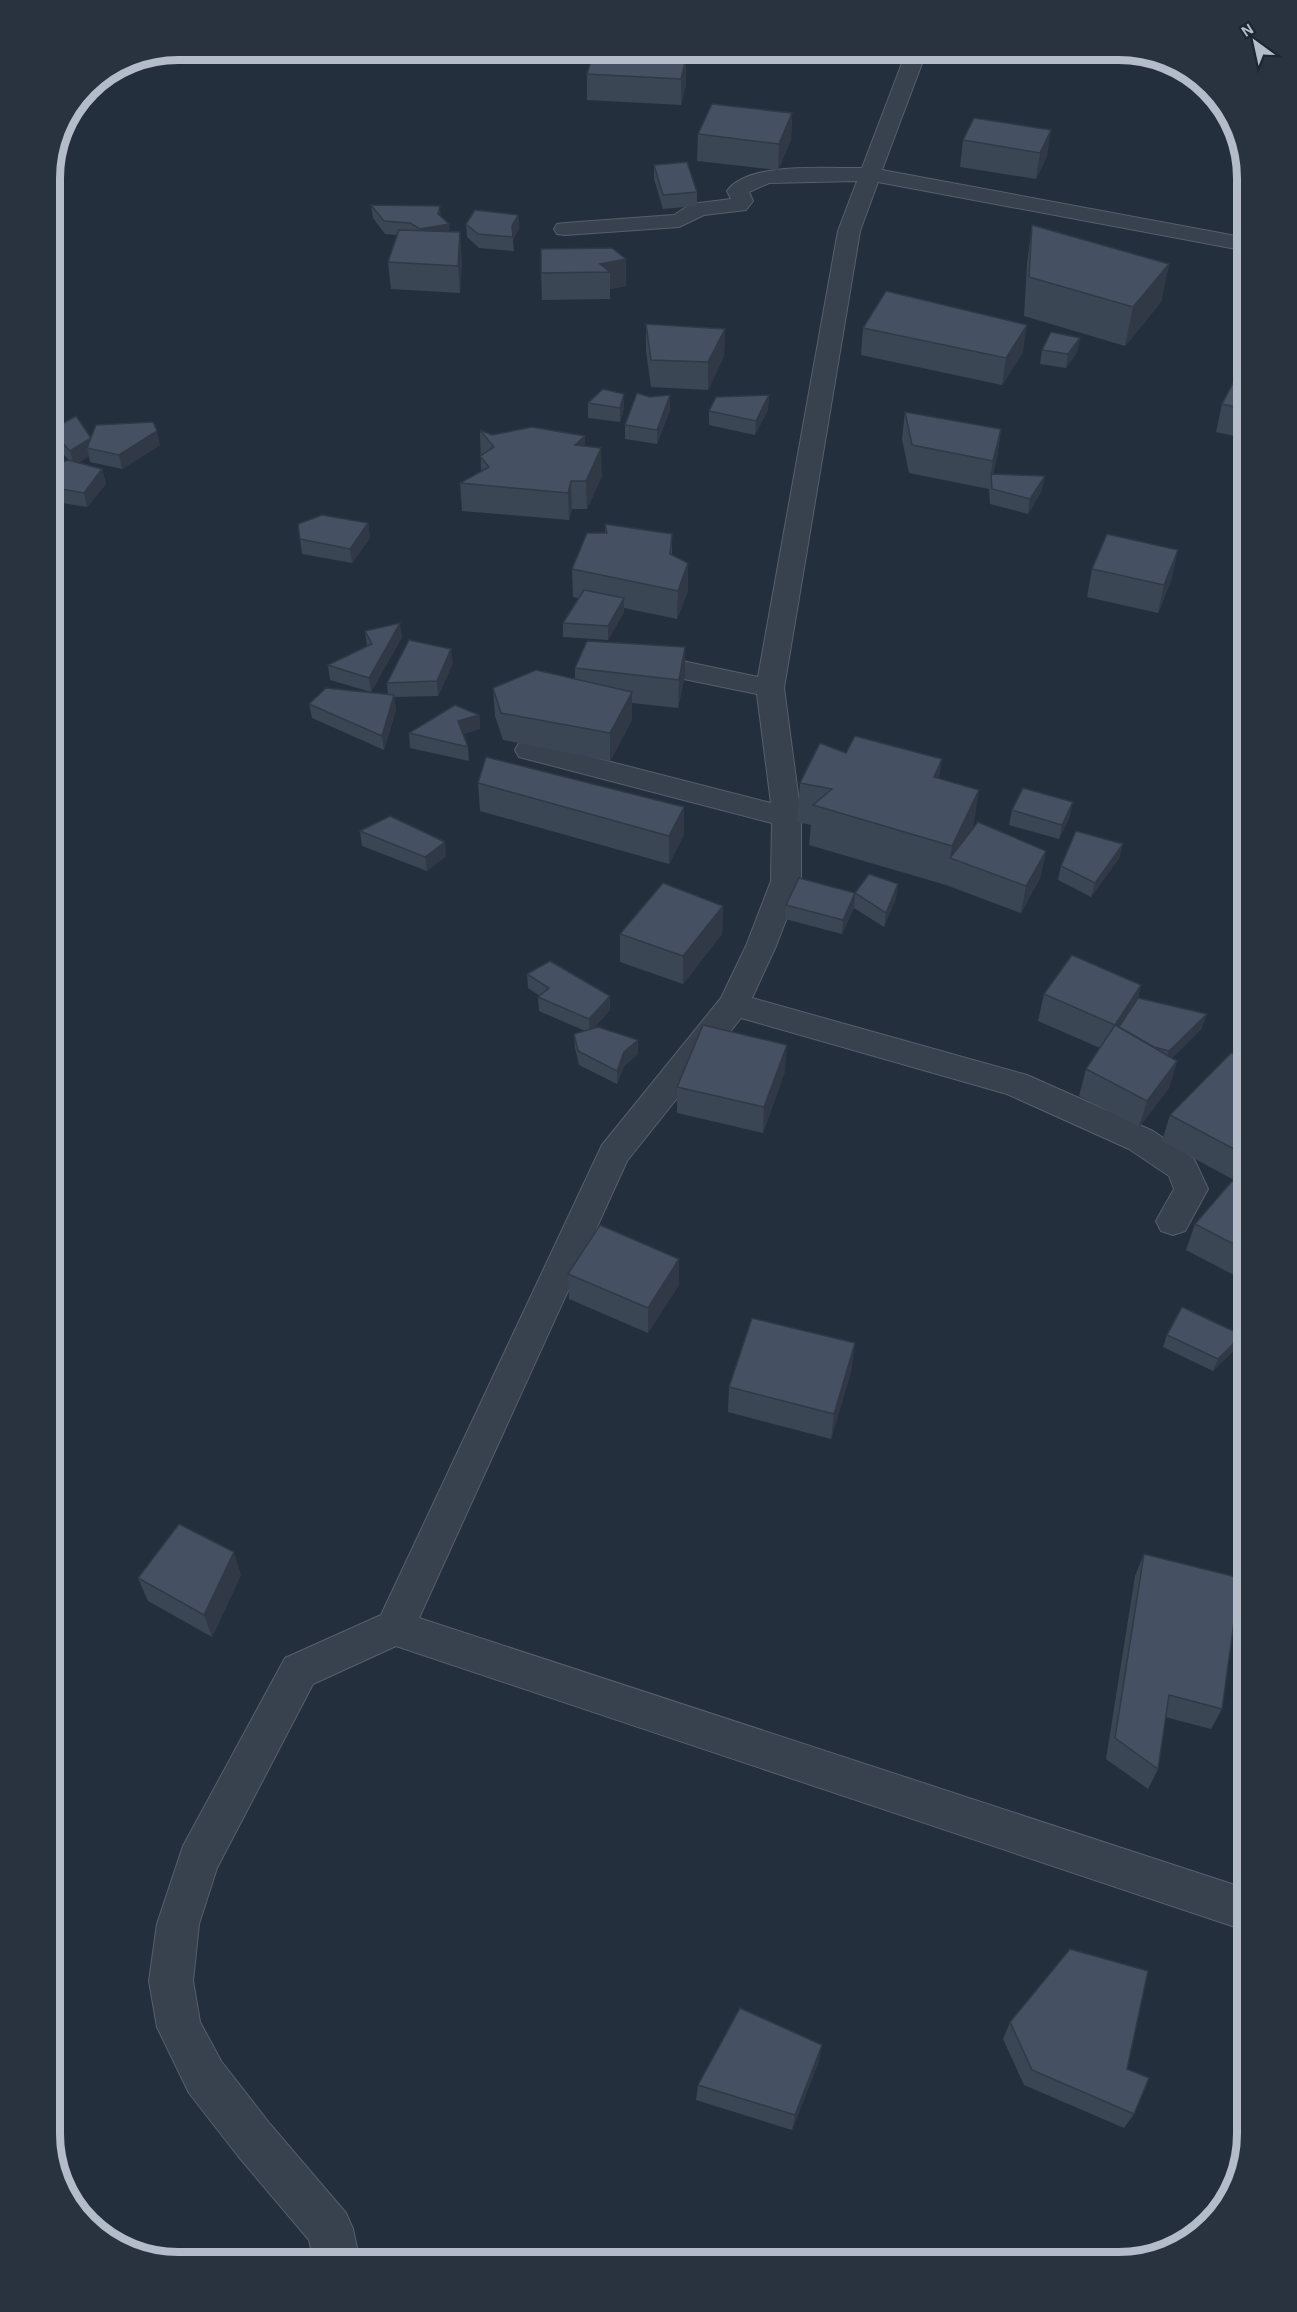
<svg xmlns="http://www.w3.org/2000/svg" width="1297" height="2312" viewBox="0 0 1297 2312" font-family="'Alegreya Sans',sans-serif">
<rect width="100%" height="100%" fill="#242f3e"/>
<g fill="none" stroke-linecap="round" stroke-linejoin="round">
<g stroke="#565f6c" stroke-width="2">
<path id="minor" d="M 907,50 L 927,50 L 882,170 L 1247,238 L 1247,251 L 878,182 L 860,231 L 784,688 L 801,817 L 801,881 L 776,946 L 752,998 L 1027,1075 L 1153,1131 L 1194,1159 L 1208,1189 L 1185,1231 L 1173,1235 L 1161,1231 L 1156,1221 L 1174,1189 L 1169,1176 L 1129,1149 L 1007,1094 L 741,1018 L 627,1161 L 419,1618 L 1247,1889 L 1247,1931 L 396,1646 L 313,1684 L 217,1868 L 199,1924 L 193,1981 L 200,2022 L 221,2061 L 270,2124 L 346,2213 L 353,2229 L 360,2262 L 314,2262 L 309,2240 L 238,2156 L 189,2093 L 157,2027 L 149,1981 L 157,1924 L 183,1846 L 285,1658 L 381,1615 L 602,1145 L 721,998 L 746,946 L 771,881 L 772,823 L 519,757 L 515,750 L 519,743 L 529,741 L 771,803 L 757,694 L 640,670 L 630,667 L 627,661 L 630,655 L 640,652 L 758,677 L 838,231 L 857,181 L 769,183 L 749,192 L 753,201 L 746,210 L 704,215 L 679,227 L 565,235 L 557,234 L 554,229 L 557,224 L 565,223 L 674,215 L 691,204 L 731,199 L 727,191 C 748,161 828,169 862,168 Z"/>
</g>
<use href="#minor" fill="#38414e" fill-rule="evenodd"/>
</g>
<g fill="#3b4654">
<path d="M 686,58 L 686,84 L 681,105 L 587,100 L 587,74 Z"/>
<path d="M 792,113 L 791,140 L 778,170 L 697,161 L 698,134 Z"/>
<path d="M 974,118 L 1047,156 L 1036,179 L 960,167 L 963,140 Z"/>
<path d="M 654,165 L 697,192 L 697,206 L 663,209 L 654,179 Z"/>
<path d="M 371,205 L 440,206 L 440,216 L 449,224 L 449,232 L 462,259 L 460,293 L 391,289 L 388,262 L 397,235 L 385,234 L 373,218 Z"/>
<path d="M 518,215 L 519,229 L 513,240 L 514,251 L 479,248 L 467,237 L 466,224 Z"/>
<path d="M 1032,225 L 1169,264 L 1161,302 L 1125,346 L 1024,316 L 1027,264 Z"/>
<path d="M 626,259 L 626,286 L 610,289 L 610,299 L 542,300 L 541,273 Z"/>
<path d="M 646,324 L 725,329 L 724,356 L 708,390 L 651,387 L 646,351 Z"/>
<path d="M 863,328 L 1023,352 L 1002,385 L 861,355 Z"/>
<path d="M 1080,338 L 1077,352 L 1066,368 L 1040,364 L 1042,350 Z"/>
<path d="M 1248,355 L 1248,439 L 1216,432 L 1222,404 Z"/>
<path d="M 769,395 L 768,410 L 755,435 L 709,425 L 709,411 Z"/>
<path d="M 588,403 L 624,408 L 620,422 L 588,418 Z"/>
<path d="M 670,410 L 657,444 L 625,439 L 625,425 Z"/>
<path d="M 905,412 L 1001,429 L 997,457 L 993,474 L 1042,490 L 1028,514 L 990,504 L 989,489 L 909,473 L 902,439 Z"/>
<path d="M 51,430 L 91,439 L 160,445 L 122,469 L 90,462 L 89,456 L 78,463 L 102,469 L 106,484 L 87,507 L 50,501 L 50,467 L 69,460 L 54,445 Z"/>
<path d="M 480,430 L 492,435 L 585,446 L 602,476 L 587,509 L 572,509 L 569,520 L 462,511 L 460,483 L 481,471 Z"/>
<path d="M 368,523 L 370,538 L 352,563 L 302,554 L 300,539 Z"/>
<path d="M 605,524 L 672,534 L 672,555 L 688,563 L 688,591 L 677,619 L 624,608 L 624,612 L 608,640 L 563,637 L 563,623 L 578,598 L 573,597 L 572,569 L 605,533 Z"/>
<path d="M 1092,569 L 1172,578 L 1158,613 L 1087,597 Z"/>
<path d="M 365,631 L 402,637 L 371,692 L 330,680 L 328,665 L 367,646 Z"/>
<path d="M 685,647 L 685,675 L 678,708 L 632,703 L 632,720 L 610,761 L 503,740 L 495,716 L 493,688 L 575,679 L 575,668 Z"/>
<path d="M 453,663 L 438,696 L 394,697 L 396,710 L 384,750 L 312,718 L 309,704 L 388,695 L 387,683 Z"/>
<path d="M 479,715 L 480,729 L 463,734 L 468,747 L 469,761 L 410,748 L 409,733 Z"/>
<path d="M 846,753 L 939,778 L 973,828 L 1046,851 L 1040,878 L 1021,913 L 946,885 L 809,845 L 811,825 L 797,822 L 800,783 Z"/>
<path d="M 478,783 L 684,834 L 669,864 L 480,811 Z"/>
<path d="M 1012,810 L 1070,816 L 1059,839 L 1009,825 Z"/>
<path d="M 360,831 L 446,856 L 427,871 L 362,846 Z"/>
<path d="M 1123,844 L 1119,858 L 1091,897 L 1058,880 L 1061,866 Z"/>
<path d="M 898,884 L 896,898 L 884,927 L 854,908 L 842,934 L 785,919 L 786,905 L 855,893 Z"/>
<path d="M 723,906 L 722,934 L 683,984 L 620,962 L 620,934 Z"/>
<path d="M 527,974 L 610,1010 L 594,1028 L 638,1054 L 624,1066 L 617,1084 L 579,1065 L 575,1048 L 574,1034 L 585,1031 L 539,1011 L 538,997 L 540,996 L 528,988 Z"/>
<path d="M 1141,985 L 1138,998 L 1202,1028 L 1172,1058 L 1177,1061 L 1169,1088 L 1139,1127 L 1079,1096 L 1086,1069 L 1100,1048 L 1038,1021 L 1044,994 Z"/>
<path d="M 1247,1058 L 1247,1282 L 1186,1250 L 1195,1224 L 1234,1180 L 1162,1141 L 1170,1115 Z"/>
<path d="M 785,1071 L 763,1133 L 677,1113 L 677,1087 Z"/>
<path d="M 679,1259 L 679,1285 L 648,1333 L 569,1299 L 568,1274 Z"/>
<path d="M 1167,1335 L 1236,1348 L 1213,1371 L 1163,1347 Z"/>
<path d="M 852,1368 L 831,1439 L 728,1412 L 729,1387 Z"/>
<path d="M 1144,1554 L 1238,1589 L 1247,1590 L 1247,1630 L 1235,1610 L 1222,1709 L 1211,1729 L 1165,1717 L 1158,1769 L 1148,1789 L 1106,1759 L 1135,1576 Z"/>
<path d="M 241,1575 L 212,1637 L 148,1601 L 138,1578 Z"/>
<path d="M 1247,1815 L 1247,1832 L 1245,1830 Z"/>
<path d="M 1010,2022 L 1134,2114 L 1124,2128 L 1024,2085 L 1003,2039 Z"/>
<path d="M 819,2061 L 792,2130 L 696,2100 L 698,2085 Z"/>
</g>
<g fill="#303945">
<path d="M 686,58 L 686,84 L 681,105 L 681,79 Z"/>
<path d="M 792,113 L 791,140 L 778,170 L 779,144 Z"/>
<path d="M 1051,130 L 1047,156 L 1036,179 L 1040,153 Z"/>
<path d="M 440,206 L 441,220 L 449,224 L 450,238 L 421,243 L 420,229 L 438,214 Z"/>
<path d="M 518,215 L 519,229 L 513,240 L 512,226 Z"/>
<path d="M 460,232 L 462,259 L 460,293 L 458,266 Z"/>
<path d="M 626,259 L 626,286 L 610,289 L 610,272 L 600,264 Z"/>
<path d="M 1169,264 L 1161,302 L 1125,346 L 1133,307 Z"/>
<path d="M 1027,325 L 1023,352 L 1002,385 L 1006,358 Z"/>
<path d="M 725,329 L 724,356 L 708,390 L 708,362 Z"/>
<path d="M 1080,338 L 1077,352 L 1066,368 L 1068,354 Z"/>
<path d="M 624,394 L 624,408 L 620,422 L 620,408 Z"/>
<path d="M 670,395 L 670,410 L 657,444 L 657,430 Z"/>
<path d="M 769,395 L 768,410 L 755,435 L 756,421 Z"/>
<path d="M 1001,429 L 997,457 L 991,479 L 991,474 L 993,461 Z"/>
<path d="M 157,431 L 160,445 L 122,469 L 119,455 Z"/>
<path d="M 585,436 L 585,463 L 575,445 Z"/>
<path d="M 91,438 L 87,448 L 89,456 L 74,465 L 70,451 Z"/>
<path d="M 601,448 L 602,476 L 587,509 L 586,481 Z"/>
<path d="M 102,469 L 106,484 L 87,507 L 84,493 Z"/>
<path d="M 1045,476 L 1042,490 L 1028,514 L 1030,499 Z"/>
<path d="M 571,481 L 572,509 L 569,520 L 568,493 Z"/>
<path d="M 368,523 L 370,538 L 352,563 L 350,549 Z"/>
<path d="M 1178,550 L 1172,578 L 1158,613 L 1164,585 Z"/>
<path d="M 688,563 L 688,591 L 677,619 L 678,591 Z"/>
<path d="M 624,598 L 624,612 L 608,640 L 608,626 Z"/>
<path d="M 400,623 L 402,637 L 371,692 L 369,678 Z"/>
<path d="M 685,647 L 685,675 L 678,708 L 679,680 Z"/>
<path d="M 451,649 L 453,663 L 438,696 L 437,681 Z"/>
<path d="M 632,692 L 632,720 L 610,761 L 610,733 Z"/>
<path d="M 394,695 L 396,710 L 384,750 L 382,736 Z"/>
<path d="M 479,715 L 480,729 L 460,735 L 458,721 Z"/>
<path d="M 942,759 L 936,798 L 934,777 Z"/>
<path d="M 979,790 L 973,830 L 950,858 L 952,846 Z"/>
<path d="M 1073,802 L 1070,816 L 1059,839 L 1062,825 Z"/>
<path d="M 684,807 L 684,834 L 669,864 L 669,836 Z"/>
<path d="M 445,842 L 446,856 L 427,871 L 425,857 Z"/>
<path d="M 1123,844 L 1119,858 L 1091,897 L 1095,883 Z"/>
<path d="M 1046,851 L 1040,878 L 1021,913 L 1026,886 Z"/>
<path d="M 898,884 L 896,898 L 884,927 L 886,913 Z"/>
<path d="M 855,893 L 854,908 L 842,934 L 843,920 Z"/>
<path d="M 723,906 L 722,934 L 683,984 L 683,956 Z"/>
<path d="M 1141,985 L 1134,1012 L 1117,1039 L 1115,1025 Z"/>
<path d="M 610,996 L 610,1010 L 590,1033 L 589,1019 Z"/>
<path d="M 1207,1014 L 1202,1028 L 1165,1064 L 1169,1051 Z"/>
<path d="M 638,1040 L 638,1054 L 624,1066 L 617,1084 L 617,1071 L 624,1052 Z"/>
<path d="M 787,1045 L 785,1071 L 763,1133 L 764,1107 Z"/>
<path d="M 1177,1061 L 1169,1088 L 1139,1127 L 1147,1101 Z"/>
<path d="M 679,1259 L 679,1285 L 648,1333 L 648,1308 Z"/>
<path d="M 1242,1335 L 1236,1348 L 1213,1371 L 1218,1359 Z"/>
<path d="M 855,1343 L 852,1368 L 831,1439 L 834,1414 Z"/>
<path d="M 234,1552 L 241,1575 L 212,1637 L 204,1615 Z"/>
<path d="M 822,2045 L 819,2061 L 792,2130 L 795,2115 Z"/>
</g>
<g fill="#455162" stroke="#303945" stroke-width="1.5">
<path d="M 594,52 L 686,58 L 681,79 L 587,74 Z"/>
<path d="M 712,104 L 792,113 L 779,144 L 698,134 Z"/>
<path d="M 974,118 L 1051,130 L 1040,153 L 963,140 Z"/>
<path d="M 687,162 L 697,192 L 663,195 L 654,165 Z"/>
<path d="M 371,205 L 440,206 L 438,214 L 449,224 L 420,229 L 410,223 L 384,221 Z"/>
<path d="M 475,210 L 518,215 L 512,226 L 513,237 L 478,234 L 466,224 Z"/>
<path d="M 1032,225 L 1169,264 L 1133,307 L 1029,277 Z"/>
<path d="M 399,230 L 460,232 L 458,266 L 388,262 Z"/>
<path d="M 612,248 L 626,259 L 600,264 L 610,272 L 541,273 L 541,249 Z"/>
<path d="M 886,291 L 1027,325 L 1006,358 L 863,328 Z"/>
<path d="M 646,324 L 725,329 L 708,362 L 651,360 Z"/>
<path d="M 1051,332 L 1080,338 L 1068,354 L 1042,350 Z"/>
<path d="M 1248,355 L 1248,410 L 1222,404 Z"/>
<path d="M 603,389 L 624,394 L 620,408 L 588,403 Z"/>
<path d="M 637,393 L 650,397 L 670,395 L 657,430 L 625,425 Z"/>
<path d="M 769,395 L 756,421 L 709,411 L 716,397 Z"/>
<path d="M 905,412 L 1001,429 L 993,461 L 912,445 Z"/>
<path d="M 76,416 L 91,438 L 70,451 L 51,430 Z"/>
<path d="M 153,422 L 157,431 L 119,455 L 87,448 L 96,425 Z"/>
<path d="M 532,427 L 585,436 L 575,445 L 601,448 L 586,481 L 571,481 L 568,493 L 460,483 L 489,467 L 480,456 L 494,447 L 480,430 L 492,435 Z"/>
<path d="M 68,460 L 102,469 L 84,493 L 50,487 L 50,467 Z"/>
<path d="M 991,474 L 1045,476 L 1030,499 L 992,489 Z"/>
<path d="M 322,515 L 368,523 L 350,549 L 300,539 L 298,524 Z"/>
<path d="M 605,524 L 672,534 L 670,554 L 688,563 L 678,591 L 572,569 L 587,533 L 607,533 Z"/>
<path d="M 1107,534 L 1178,550 L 1164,585 L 1092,569 Z"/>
<path d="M 584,590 L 624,598 L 608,626 L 563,623 Z"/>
<path d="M 400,623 L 369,678 L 328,665 L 372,644 L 365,631 Z"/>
<path d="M 409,640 L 451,649 L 437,681 L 387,683 Z"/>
<path d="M 587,641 L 685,647 L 679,680 L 575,668 Z"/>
<path d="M 536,670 L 632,692 L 610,733 L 501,713 L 493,688 Z"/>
<path d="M 326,688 L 394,695 L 382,736 L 309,704 Z"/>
<path d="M 455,705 L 479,715 L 458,721 L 468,747 L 409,733 Z"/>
<path d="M 855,736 L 942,759 L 934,777 L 979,790 L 952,846 L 813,805 L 832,789 L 800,783 L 820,743 L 846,753 Z"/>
<path d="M 486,757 L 684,807 L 669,836 L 478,783 Z"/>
<path d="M 1023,788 L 1073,802 L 1062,825 L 1012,810 Z"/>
<path d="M 390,816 L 445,842 L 425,857 L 360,831 Z"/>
<path d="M 978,822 L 1046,851 L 1026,886 L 950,858 Z"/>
<path d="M 1076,831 L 1123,844 L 1095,883 L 1061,866 Z"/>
<path d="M 869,874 L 898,884 L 886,913 L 855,893 Z"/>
<path d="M 799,878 L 855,893 L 843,920 L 786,905 Z"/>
<path d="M 663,883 L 723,906 L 683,956 L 620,934 Z"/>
<path d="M 1072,955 L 1141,985 L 1115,1025 L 1177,1061 L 1147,1101 L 1086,1069 L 1115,1025 L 1044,994 Z"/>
<path d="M 550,961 L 610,996 L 589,1019 L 538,997 L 549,988 L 527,974 Z"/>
<path d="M 1138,998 L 1207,1014 L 1169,1051 L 1154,1047 L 1119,1027 Z"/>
<path d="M 703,1025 L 787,1045 L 764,1107 L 677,1087 Z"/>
<path d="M 598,1027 L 638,1040 L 624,1052 L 617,1071 L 578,1051 L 574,1034 Z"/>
<path d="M 1231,1053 L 1247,1058 L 1247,1156 L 1170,1115 Z"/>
<path d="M 1247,1164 L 1247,1251 L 1195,1224 Z"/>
<path d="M 600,1225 L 679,1259 L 648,1308 L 568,1274 Z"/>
<path d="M 1182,1307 L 1242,1335 L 1218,1359 L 1167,1335 Z"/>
<path d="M 752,1318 L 855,1343 L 834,1414 L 729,1387 Z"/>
<path d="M 179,1524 L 234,1552 L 204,1615 L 138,1578 Z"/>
<path d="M 1144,1554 L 1240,1578 L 1222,1709 L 1169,1695 L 1158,1769 L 1115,1738 Z"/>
<path d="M 1238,1589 L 1247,1590 L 1247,1609 L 1238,1594 Z"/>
<path d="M 1070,1949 L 1148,1971 L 1127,2069 L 1149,2078 L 1134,2114 L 1032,2070 L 1010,2022 Z"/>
<path d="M 740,2008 L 822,2045 L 795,2115 L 698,2085 Z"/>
</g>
<path d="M0 0H1297V2312H0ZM178 60H1119A118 118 0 0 1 1237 178V2134A118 118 0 0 1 1119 2252H178A118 118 0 0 1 60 2134V178A118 118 0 0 1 178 60Z" fill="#29323f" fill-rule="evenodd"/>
<path fill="none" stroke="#b4bcc9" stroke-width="8" d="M178 60H1119A118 118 0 0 1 1237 178V2134A118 118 0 0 1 1119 2252H178A118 118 0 0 1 60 2134V178A118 118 0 0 1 178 60Z"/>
<g transform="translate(1255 42) rotate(327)" stroke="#1d2633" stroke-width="4.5" paint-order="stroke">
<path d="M0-4.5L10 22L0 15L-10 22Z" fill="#b4bcc9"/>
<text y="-9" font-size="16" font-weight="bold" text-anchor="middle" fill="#b4bcc9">N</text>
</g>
</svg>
